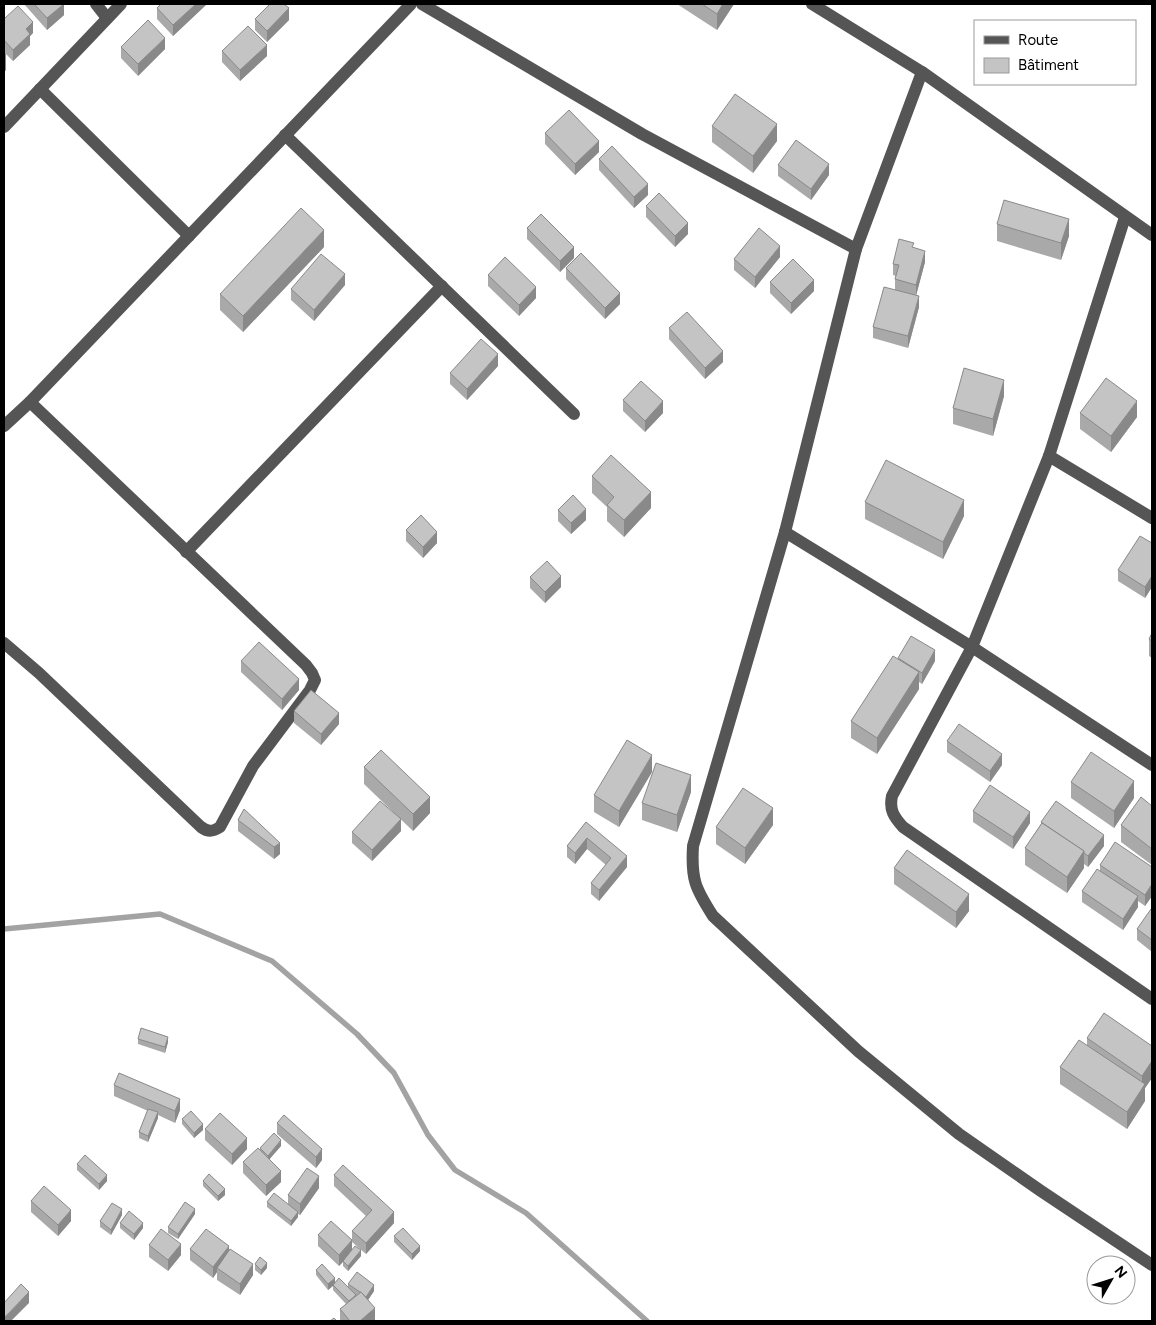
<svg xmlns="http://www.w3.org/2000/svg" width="1156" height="1325" viewBox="0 0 1156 1325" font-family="Figtree,sans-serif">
<rect width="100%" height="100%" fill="#fff"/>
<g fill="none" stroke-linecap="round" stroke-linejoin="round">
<path stroke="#a3a3a3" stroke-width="5.5" d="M 4,929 L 160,914 L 272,961 L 357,1034 L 394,1073 L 428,1135 L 455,1170 L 526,1213 L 647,1321"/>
<g stroke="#555" stroke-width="12">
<path d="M 96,4 L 107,18"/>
<path d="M 422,4 L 642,134 L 856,249"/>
<path d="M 812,4 L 922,72 L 1152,235"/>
<path d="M 922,72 L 856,249 L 785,532 L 693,846 C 691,879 695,888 713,916 L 858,1051 L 959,1134 L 1041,1191 L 1152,1265"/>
<path d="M 40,89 L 189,236"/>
<path d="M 4,127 L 121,4"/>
<path d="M 285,135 L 574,414"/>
<path d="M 1125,217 L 1049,456 L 972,647 L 892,796 C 889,810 894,817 903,827 L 1152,999"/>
<path d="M 4,426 L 30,402 L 411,4"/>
<path d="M 1049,456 L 1152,518"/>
<path d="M 785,532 L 972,647 L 1152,765"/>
<path d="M 186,552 L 442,286"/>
<path d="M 4,643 L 39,673 L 201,827 C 208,832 212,832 220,827 L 253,766 L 310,690 L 315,680 L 312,673 L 306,665 L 30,402"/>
</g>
</g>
<g fill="#a9a9a9">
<path d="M 24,4 L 64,4 L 64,15 L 47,30 Z"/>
<path d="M 207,4 L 173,36 L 157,19 L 157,8 Z"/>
<path d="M 677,4 L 734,4 L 717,30 Z"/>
<path d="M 4,19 L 33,33 L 30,36 L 30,45 L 13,61 L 6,54 L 6,70 L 4,72 Z"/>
<path d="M 255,19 L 289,20 L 267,42 L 255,30 Z"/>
<path d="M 121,47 L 165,49 L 138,76 L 121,58 Z"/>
<path d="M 222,51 L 267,56 L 240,81 L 222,62 Z"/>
<path d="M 712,126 L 777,141 L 753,173 L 712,142 Z"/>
<path d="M 545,133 L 599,152 L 575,175 L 545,144 Z"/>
<path d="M 599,159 L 648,195 L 634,208 L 599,170 Z"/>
<path d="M 778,165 L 829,175 L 811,200 L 778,176 Z"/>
<path d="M 646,206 L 688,234 L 675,247 L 646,217 Z"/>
<path d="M 997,224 L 1069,236 L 1061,260 L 997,241 Z"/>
<path d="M 527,228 L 574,258 L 560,272 L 527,239 Z"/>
<path d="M 324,247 L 243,332 L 220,310 L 220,294 Z"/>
<path d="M 914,247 L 925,262 L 916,295 L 919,307 L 908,348 L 873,338 L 873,327 L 895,290 L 895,279 L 896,276 L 893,275 L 893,264 Z"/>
<path d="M 780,257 L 755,288 L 734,270 L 734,259 Z"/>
<path d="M 566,268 L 620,304 L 605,319 L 566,279 Z"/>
<path d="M 488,275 L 536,298 L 519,316 L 488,286 Z"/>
<path d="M 770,282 L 814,291 L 791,314 L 770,293 Z"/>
<path d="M 345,285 L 314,321 L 291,300 L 291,289 Z"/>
<path d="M 669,328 L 723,362 L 705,379 L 669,339 Z"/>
<path d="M 498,366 L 467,400 L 450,384 L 450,373 Z"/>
<path d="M 1004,396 L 993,436 L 953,424 L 953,408 Z"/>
<path d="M 623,400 L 663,413 L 645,432 L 623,411 Z"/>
<path d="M 1080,413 L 1137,417 L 1111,452 L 1080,429 Z"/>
<path d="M 592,476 L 651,508 L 624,537 L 607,521 L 607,507 L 592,493 Z"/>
<path d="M 865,502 L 964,516 L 943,559 L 865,519 Z"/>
<path d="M 558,510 L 586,520 L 571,534 L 558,521 Z"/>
<path d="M 406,530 L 437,543 L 423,558 L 406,541 Z"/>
<path d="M 1152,543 L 1152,587 L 1145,598 L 1118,581 L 1118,570 Z"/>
<path d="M 530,577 L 561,587 L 545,603 L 530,588 Z"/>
<path d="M 1152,633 L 1152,658 L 1149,656 L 1149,639 Z"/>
<path d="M 898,659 L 935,661 L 922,684 L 919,682 L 919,689 L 877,754 L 851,738 L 851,721 Z"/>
<path d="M 241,661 L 299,690 L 282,710 L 241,672 Z"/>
<path d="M 294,711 L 339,724 L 321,745 L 294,723 Z"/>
<path d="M 947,741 L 1002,765 L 990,782 L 947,752 Z"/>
<path d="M 364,767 L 430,813 L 413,831 L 364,784 Z"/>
<path d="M 652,772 L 619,827 L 594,812 L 594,795 Z"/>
<path d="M 1071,782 L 1134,798 L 1114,828 L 1071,798 Z"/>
<path d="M 691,792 L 677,832 L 642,820 L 642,803 Z"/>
<path d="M 1152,806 L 1152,865 L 1121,842 L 1121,825 Z"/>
<path d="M 244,809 L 280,854 L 274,859 L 238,831 L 238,820 Z"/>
<path d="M 973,811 L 1030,823 L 1013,849 L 973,822 Z"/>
<path d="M 586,822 L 627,867 L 599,901 L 591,894 L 591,883 L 606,865 L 587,849 L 575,864 L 567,857 L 567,846 Z"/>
<path d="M 1041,822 L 1104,846 L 1088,867 L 1084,864 L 1084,868 L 1067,893 L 1025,865 L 1025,848 L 1041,824 Z"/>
<path d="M 773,825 L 745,864 L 716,844 L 716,827 Z"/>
<path d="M 401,831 L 372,861 L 352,843 L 352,832 Z"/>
<path d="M 1100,865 L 1152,867 L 1152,908 L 1152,896 L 1145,906 L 1138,901 L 1138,907 L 1123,930 L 1082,902 L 1082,891 L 1100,871 Z"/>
<path d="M 894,868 L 969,911 L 956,928 L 894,884 Z"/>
<path d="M 1152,910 L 1152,952 L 1137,940 L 1137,929 Z"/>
<path d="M 1087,1038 L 1152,1046 L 1152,1078 L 1145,1088 L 1145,1101 L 1127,1129 L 1060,1084 L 1060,1067 L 1087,1045 Z"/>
<path d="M 138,1039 L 168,1042 L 165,1053 L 138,1044 Z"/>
<path d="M 114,1085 L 180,1110 L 175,1123 L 158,1115 L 158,1118 L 148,1142 L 139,1138 L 139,1132 L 148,1111 L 114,1096 Z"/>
<path d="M 182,1119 L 203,1130 L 194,1138 L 182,1124 Z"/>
<path d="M 277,1123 L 322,1160 L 316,1168 L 277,1134 Z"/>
<path d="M 205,1129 L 247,1149 L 232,1165 L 205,1140 Z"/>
<path d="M 281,1146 L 269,1159 L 281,1182 L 266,1196 L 243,1173 L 243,1162 L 260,1150 L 260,1148 Z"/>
<path d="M 77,1164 L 107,1181 L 99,1190 L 77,1170 Z"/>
<path d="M 334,1175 L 394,1223 L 366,1254 L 352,1242 L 352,1231 L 366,1216 L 334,1186 Z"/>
<path d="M 203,1181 L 225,1195 L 218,1201 L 203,1186 Z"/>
<path d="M 319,1188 L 300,1215 L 298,1214 L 298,1217 L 291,1226 L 267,1207 L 267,1202 L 288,1204 L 288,1195 Z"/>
<path d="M 31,1201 L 71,1221 L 58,1236 L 31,1212 Z"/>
<path d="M 195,1214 L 178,1239 L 168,1233 L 168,1227 Z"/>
<path d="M 122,1215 L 111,1235 L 100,1227 L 100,1221 Z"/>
<path d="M 120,1223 L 143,1228 L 134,1240 L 120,1228 Z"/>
<path d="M 318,1235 L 352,1250 L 361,1256 L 348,1271 L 343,1266 L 343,1262 L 339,1266 L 318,1246 Z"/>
<path d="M 394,1236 L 420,1251 L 412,1260 L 394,1242 Z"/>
<path d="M 149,1245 L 181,1255 L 168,1271 L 149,1257 Z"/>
<path d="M 190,1249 L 229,1252 L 253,1275 L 240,1295 L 217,1280 L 217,1272 L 213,1278 L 190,1260 Z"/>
<path d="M 255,1264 L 267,1268 L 261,1275 L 255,1270 Z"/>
<path d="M 316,1270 L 335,1282 L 348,1288 L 348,1284 L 374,1291 L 368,1300 L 375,1320 L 373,1321 L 340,1321 L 340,1309 L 346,1304 L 333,1290 L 333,1286 L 328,1290 L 316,1275 Z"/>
</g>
<g fill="#898989">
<path d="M 64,4 L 64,15 L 47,30 L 47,18 Z"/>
<path d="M 196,4 L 207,4 L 173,36 L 173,25 Z"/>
<path d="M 723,4 L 734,4 L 717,30 L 717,14 Z"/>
<path d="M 289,8 L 289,20 L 267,42 L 267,31 Z"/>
<path d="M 33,22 L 33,33 L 30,36 L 30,45 L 13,61 L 13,50 L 26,29 Z"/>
<path d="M 165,38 L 165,49 L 138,76 L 138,64 Z"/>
<path d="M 267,45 L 267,56 L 240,81 L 240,70 Z"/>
<path d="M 6,53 L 6,70 L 4,72 L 4,56 Z"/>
<path d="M 777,124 L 777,141 L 753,173 L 753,156 Z"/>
<path d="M 599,141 L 599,152 L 575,175 L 575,164 Z"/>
<path d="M 829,164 L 829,175 L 811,200 L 811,189 Z"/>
<path d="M 648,184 L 648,195 L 634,208 L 634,197 Z"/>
<path d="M 1069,219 L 1069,236 L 1061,260 L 1061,243 Z"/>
<path d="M 688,223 L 688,234 L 675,247 L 675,236 Z"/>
<path d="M 324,230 L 324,247 L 243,332 L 243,316 Z"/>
<path d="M 780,246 L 780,257 L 755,288 L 755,277 Z"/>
<path d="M 574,247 L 574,258 L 560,272 L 560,261 Z"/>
<path d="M 925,251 L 925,262 L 916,296 L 916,285 Z"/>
<path d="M 345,274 L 345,285 L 314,321 L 314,310 Z"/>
<path d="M 814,280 L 814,291 L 791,314 L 791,303 Z"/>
<path d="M 536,287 L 536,298 L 519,316 L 519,305 Z"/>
<path d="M 620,293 L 620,304 L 605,319 L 605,308 Z"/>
<path d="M 919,296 L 919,307 L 908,348 L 908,336 Z"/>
<path d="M 723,351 L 723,362 L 705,379 L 705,368 Z"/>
<path d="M 498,354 L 498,366 L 467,400 L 467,389 Z"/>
<path d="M 1004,380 L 1004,396 L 993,436 L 993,419 Z"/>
<path d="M 663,401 L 663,413 L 645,432 L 645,421 Z"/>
<path d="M 1137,401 L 1137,417 L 1111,452 L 1111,436 Z"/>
<path d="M 651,492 L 651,508 L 624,537 L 624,520 Z"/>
<path d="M 964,500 L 964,516 L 943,559 L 943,542 Z"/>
<path d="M 586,509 L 586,520 L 571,534 L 571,523 Z"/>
<path d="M 437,532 L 437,543 L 423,558 L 423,547 Z"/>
<path d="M 561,576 L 561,587 L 545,603 L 545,592 Z"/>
<path d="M 1152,576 L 1152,587 L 1145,598 L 1145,587 Z"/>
<path d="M 935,650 L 935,661 L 922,684 L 922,673 Z"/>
<path d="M 919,672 L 919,689 L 877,754 L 877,738 Z"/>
<path d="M 299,679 L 299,690 L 282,710 L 282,699 Z"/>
<path d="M 339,713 L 339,724 L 321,745 L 321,734 Z"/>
<path d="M 1002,754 L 1002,765 L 990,782 L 990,771 Z"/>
<path d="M 652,755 L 652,772 L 619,827 L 619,811 Z"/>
<path d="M 691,775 L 691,792 L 677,832 L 677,815 Z"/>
<path d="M 1134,781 L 1134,798 L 1114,828 L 1114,811 Z"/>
<path d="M 430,797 L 430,813 L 413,831 L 413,814 Z"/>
<path d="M 773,808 L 773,825 L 745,864 L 745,848 Z"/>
<path d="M 1030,812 L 1030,823 L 1013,849 L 1013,837 Z"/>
<path d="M 401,819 L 401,831 L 372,861 L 372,850 Z"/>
<path d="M 1104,835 L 1104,846 L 1088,867 L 1088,856 Z"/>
<path d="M 587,838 L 587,849 L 575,864 L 575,853 Z"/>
<path d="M 280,843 L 280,854 L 274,859 L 274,847 Z"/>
<path d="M 1084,851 L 1084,868 L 1067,893 L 1067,877 Z"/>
<path d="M 627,856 L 627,867 L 599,901 L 599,890 Z"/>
<path d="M 1152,884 L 1152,896 L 1145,906 L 1145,895 Z"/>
<path d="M 969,894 L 969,911 L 956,928 L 956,912 Z"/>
<path d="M 1138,896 L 1138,907 L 1123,930 L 1123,919 Z"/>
<path d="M 168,1037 L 168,1042 L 165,1053 L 165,1047 Z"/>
<path d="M 1152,1061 L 1152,1078 L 1145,1088 L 1145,1101 L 1127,1129 L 1127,1112 L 1142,1089 L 1142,1076 Z"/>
<path d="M 180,1099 L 180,1110 L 175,1123 L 175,1111 Z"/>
<path d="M 158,1112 L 158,1118 L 148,1142 L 148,1136 Z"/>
<path d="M 203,1124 L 203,1130 L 194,1138 L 194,1133 Z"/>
<path d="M 247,1138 L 247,1149 L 232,1165 L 232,1154 Z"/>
<path d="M 281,1140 L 281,1146 L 268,1161 L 268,1156 Z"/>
<path d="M 322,1149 L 322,1160 L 316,1168 L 316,1157 Z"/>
<path d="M 281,1171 L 281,1182 L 266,1196 L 266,1185 Z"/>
<path d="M 107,1175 L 107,1181 L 99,1190 L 99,1184 Z"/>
<path d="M 319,1176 L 319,1188 L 300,1215 L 300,1204 Z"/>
<path d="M 225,1189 L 225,1195 L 218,1201 L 218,1196 Z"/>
<path d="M 122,1209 L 122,1215 L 111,1235 L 111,1230 Z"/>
<path d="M 195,1209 L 195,1214 L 178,1239 L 178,1234 Z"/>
<path d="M 71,1210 L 71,1221 L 58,1236 L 58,1225 Z"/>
<path d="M 298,1212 L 298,1217 L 291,1226 L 291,1221 Z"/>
<path d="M 394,1212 L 394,1223 L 366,1254 L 366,1243 Z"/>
<path d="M 143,1223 L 143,1228 L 134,1240 L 134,1234 Z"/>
<path d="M 352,1240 L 352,1252 L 339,1266 L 339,1255 Z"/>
<path d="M 181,1244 L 181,1255 L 168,1271 L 168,1260 Z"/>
<path d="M 229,1246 L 229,1258 L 217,1268 L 217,1272 L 213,1278 L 213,1267 Z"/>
<path d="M 420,1246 L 420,1251 L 412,1260 L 412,1254 Z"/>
<path d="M 361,1250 L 361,1256 L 348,1271 L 348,1266 Z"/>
<path d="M 267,1263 L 267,1268 L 261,1275 L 261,1270 Z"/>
<path d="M 253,1264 L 253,1275 L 240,1295 L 240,1284 Z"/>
<path d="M 335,1278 L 335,1284 L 328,1290 L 328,1284 Z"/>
<path d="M 374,1285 L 374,1291 L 366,1303 L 366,1297 Z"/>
<path d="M 29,1292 L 29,1303 L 11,1321 L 4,1321 L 4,1318 Z"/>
<path d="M 375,1308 L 375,1320 L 373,1321 L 360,1321 Z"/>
</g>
<g fill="#c4c4c4" stroke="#898989">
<path d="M 34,4 L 64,4 L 47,18 Z"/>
<path d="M 161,4 L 196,4 L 173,25 L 157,8 Z"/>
<path d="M 270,4 L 284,4 L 289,8 L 267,31 L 255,19 Z"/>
<path d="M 702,4 L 723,4 L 717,14 Z"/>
<path d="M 18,6 L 33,22 L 26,29 L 30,34 L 13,50 L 4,40 L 4,19 Z"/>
<path d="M 148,20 L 165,38 L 138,64 L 121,47 Z"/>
<path d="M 248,26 L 267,45 L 240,70 L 222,51 Z"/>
<path d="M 735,94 L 777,124 L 753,156 L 712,126 Z"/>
<path d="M 569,110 L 599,141 L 575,164 L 545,133 Z"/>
<path d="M 796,140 L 829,164 L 811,189 L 778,165 Z"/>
<path d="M 612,146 L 648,184 L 634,197 L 599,159 Z"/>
<path d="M 659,193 L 688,223 L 675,236 L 646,206 Z"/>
<path d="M 1004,200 L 1069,219 L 1061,243 L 997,224 Z"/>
<path d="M 301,208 L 324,230 L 243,316 L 220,294 Z"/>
<path d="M 541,214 L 574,247 L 560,261 L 527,228 Z"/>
<path d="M 759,228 L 780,246 L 755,277 L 734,259 Z"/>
<path d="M 899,239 L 914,243 L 912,247 L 925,251 L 916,285 L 895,279 L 899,265 L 893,264 Z"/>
<path d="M 581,253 L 620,293 L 605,308 L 566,268 Z"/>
<path d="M 321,254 L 345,274 L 314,310 L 291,289 Z"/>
<path d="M 505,257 L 536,287 L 519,305 L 488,275 Z"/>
<path d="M 793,259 L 814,280 L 791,303 L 770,282 Z"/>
<path d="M 884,287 L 919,296 L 908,336 L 873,327 Z"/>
<path d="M 687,312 L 723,351 L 705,368 L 669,328 Z"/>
<path d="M 481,339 L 498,354 L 467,389 L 450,373 Z"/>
<path d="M 964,368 L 1004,380 L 993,419 L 953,408 Z"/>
<path d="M 1106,378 L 1137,401 L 1111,436 L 1080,413 Z"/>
<path d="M 641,381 L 663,401 L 645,421 L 623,400 Z"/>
<path d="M 611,455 L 651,492 L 624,520 L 607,505 L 614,497 L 592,476 Z"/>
<path d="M 886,460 L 964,500 L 943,542 L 865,502 Z"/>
<path d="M 573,495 L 586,509 L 571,523 L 558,510 Z"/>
<path d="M 421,515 L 437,532 L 423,547 L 406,530 Z"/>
<path d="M 1140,536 L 1152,543 L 1152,576 L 1145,587 L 1118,570 Z"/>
<path d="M 547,561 L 561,576 L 545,592 L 530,577 Z"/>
<path d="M 1152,633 L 1152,641 L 1149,639 Z"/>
<path d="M 911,636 L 935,650 L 922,673 L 898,658 Z"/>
<path d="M 259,642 L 299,679 L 282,699 L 241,661 Z"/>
<path d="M 893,656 L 919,672 L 877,738 L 851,721 Z"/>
<path d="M 311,690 L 339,713 L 321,734 L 294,711 Z"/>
<path d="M 959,724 L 1002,754 L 990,771 L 947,741 Z"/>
<path d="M 627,740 L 652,755 L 619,811 L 594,795 Z"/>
<path d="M 381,750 L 430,797 L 413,814 L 364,767 Z"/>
<path d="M 1091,752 L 1134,781 L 1114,811 L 1071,782 Z"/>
<path d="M 656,763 L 691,775 L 677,815 L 642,803 Z"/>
<path d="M 990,785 L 1030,812 L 1013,837 L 973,811 Z"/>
<path d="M 743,788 L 773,808 L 745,848 L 716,827 Z"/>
<path d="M 1141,797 L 1152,806 L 1152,849 L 1121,825 Z"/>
<path d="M 380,801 L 401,819 L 372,850 L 352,832 Z"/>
<path d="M 1056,801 L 1104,835 L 1088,856 L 1084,853 L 1084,851 L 1041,822 Z"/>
<path d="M 244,809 L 280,843 L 274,847 L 238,820 Z"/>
<path d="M 586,822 L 627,856 L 599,890 L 591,883 L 611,858 L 587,838 L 575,853 L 567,846 Z"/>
<path d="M 1042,823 L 1084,851 L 1067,877 L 1025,848 Z"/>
<path d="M 1115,842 L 1152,867 L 1152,884 L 1145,895 L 1100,865 Z"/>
<path d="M 907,850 L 969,894 L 956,912 L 894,868 Z"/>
<path d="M 1097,869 L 1138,896 L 1123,919 L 1082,891 Z"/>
<path d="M 1151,909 L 1152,910 L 1152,940 L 1137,929 Z"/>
<path d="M 1104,1013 L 1152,1046 L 1152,1061 L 1142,1076 L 1087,1038 Z"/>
<path d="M 141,1028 L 168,1037 L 165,1047 L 138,1039 Z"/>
<path d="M 1079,1040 L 1145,1084 L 1127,1112 L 1060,1067 Z"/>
<path d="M 119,1073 L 180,1099 L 175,1111 L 114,1085 Z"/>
<path d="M 148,1109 L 158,1112 L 148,1136 L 139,1132 Z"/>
<path d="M 191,1111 L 203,1124 L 194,1133 L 182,1119 Z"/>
<path d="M 220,1113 L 247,1138 L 232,1154 L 205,1129 Z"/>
<path d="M 284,1115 L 322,1149 L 316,1157 L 277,1123 Z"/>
<path d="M 274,1133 L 281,1140 L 268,1156 L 260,1148 Z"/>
<path d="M 258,1148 L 281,1171 L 266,1185 L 243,1162 Z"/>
<path d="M 85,1155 L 107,1175 L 99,1184 L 77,1164 Z"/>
<path d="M 343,1165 L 394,1212 L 366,1243 L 352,1231 L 372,1210 L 334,1175 Z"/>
<path d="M 307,1168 L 319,1176 L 300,1204 L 288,1195 Z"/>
<path d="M 209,1174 L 225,1189 L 218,1196 L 203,1181 Z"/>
<path d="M 44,1186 L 71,1210 L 58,1225 L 31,1201 Z"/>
<path d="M 274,1193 L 298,1212 L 291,1221 L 267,1202 Z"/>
<path d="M 185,1202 L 195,1209 L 178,1234 L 168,1227 Z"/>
<path d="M 112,1203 L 122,1209 L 111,1230 L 100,1221 Z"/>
<path d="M 129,1211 L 143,1223 L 134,1234 L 120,1223 Z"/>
<path d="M 331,1221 L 352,1240 L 339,1255 L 318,1235 Z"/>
<path d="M 403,1228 L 420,1246 L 412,1254 L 394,1236 Z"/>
<path d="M 161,1229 L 181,1244 L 168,1260 L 149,1245 Z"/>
<path d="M 206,1229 L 229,1246 L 213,1267 L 190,1249 Z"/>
<path d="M 355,1246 L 361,1250 L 348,1266 L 343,1261 Z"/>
<path d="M 230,1249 L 253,1264 L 240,1284 L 217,1268 Z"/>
<path d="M 260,1257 L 267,1263 L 261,1270 L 255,1264 Z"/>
<path d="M 322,1264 L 335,1278 L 328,1284 L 316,1270 Z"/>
<path d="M 357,1272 L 374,1285 L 366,1297 L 361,1292 L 360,1292 L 348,1284 Z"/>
<path d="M 339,1278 L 356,1295 L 349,1301 L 333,1285 Z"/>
<path d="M 21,1284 L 29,1292 L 4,1318 L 4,1303 Z"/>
<path d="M 361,1292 L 375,1308 L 360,1321 L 350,1321 L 340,1309 Z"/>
<path d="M 334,1318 L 337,1321 L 330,1321 Z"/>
</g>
<rect width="1156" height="1325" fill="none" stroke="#000000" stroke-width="10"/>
<rect x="974" y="20" width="162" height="65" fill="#ffffff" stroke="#999999"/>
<rect x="984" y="36" width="25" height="8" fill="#555555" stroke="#999999"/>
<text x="1018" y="45" font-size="15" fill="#000000">Route</text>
<rect x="984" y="58" width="25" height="15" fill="#c4c4c4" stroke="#999999"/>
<text x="1018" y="70" font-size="15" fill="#000000">Bâtiment</text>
<g transform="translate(1111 1280) rotate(51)"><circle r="24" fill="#ffffff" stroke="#999999"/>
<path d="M0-4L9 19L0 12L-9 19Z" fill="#000000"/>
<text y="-8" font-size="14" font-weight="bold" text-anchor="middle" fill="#000000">N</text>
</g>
</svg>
